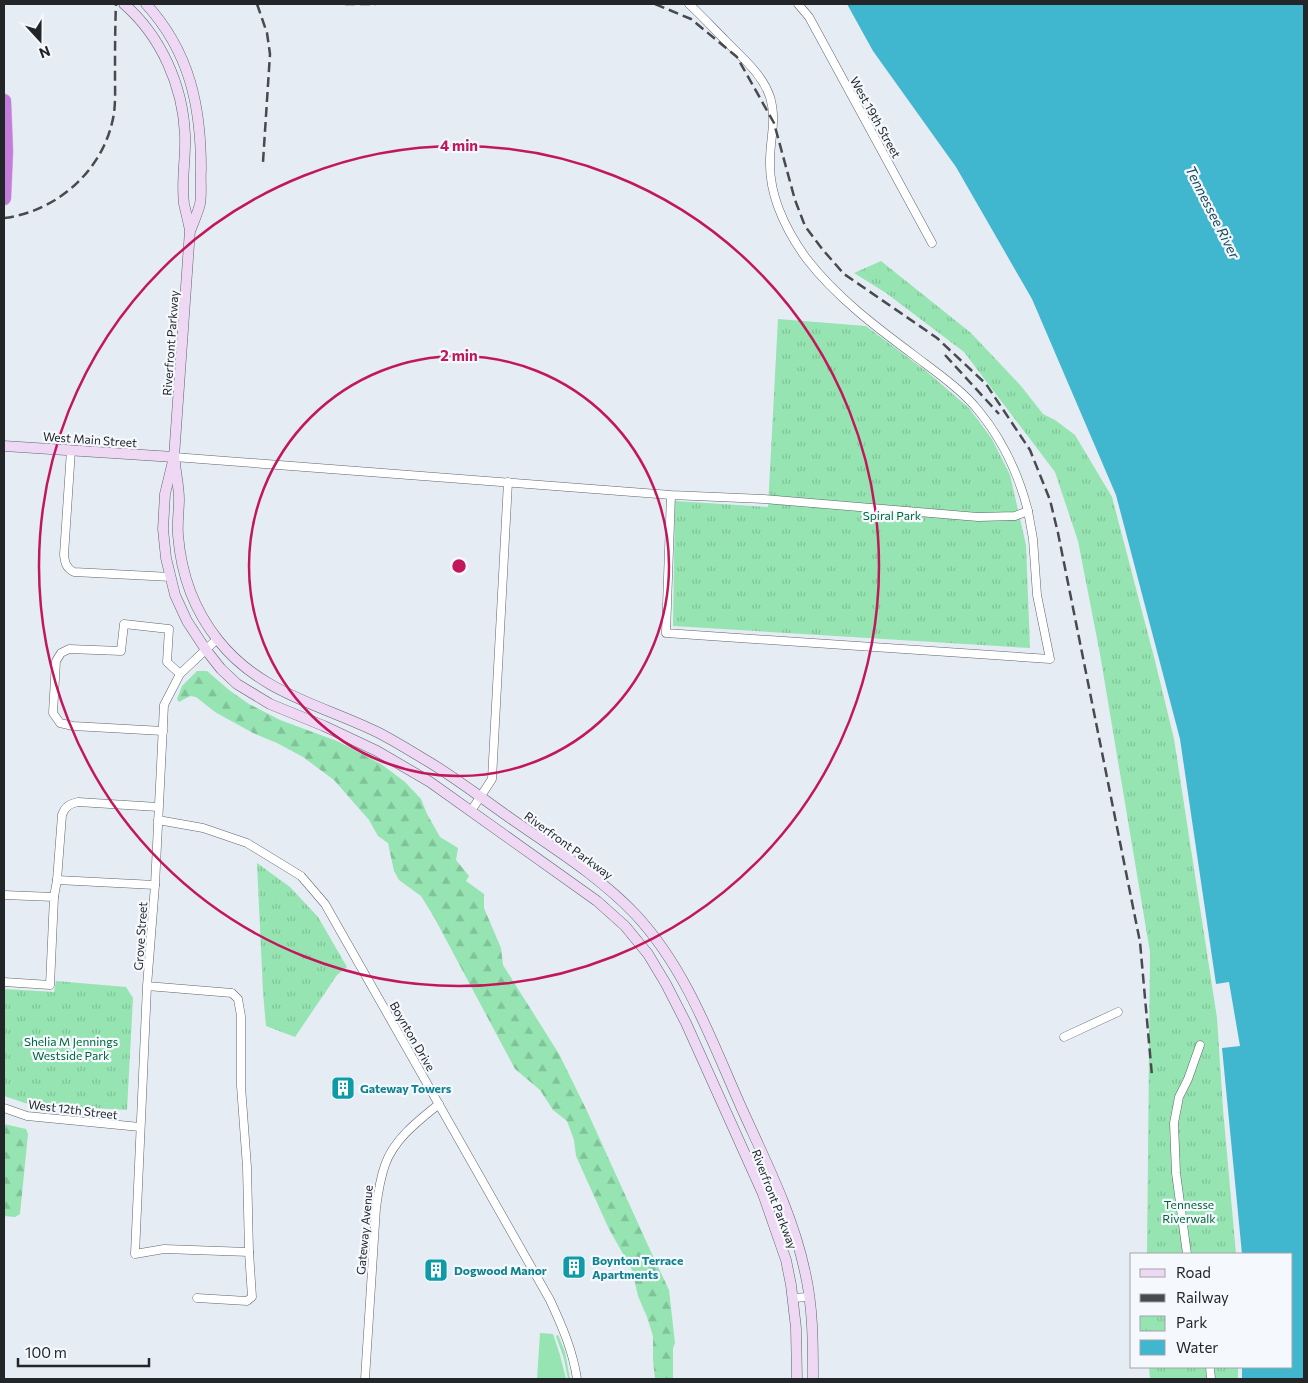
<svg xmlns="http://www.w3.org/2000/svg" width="1308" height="1383" viewBox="0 0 1308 1383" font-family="Commissioner,sans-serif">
<defs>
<pattern id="forest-firs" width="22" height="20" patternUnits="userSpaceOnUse" patternTransform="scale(1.25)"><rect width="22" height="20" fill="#95e4b1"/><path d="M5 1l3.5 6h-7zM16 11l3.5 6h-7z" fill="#80c398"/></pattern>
<pattern id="park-tufts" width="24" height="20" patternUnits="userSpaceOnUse" patternTransform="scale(1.25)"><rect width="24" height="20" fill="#95e4b1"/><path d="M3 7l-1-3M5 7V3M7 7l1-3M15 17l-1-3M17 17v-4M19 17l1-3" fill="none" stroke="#80c398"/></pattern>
</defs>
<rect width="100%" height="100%" fill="#e5ecf4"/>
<g fill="#95e4b1">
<path d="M 540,1333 L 553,1334 L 560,1355 L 566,1379 L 537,1379 Z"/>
<path d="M 558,1335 L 565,1352 L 570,1379 L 568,1379 L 564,1359 L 556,1336 Z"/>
</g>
<g fill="url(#forest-firs)">
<path d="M 197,671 L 207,671 L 229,690 L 249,704 L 280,720 L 337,741 L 381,764 L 405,782 L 421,799 L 427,814 L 440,837 L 458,848 L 456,860 L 469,876 L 466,881 L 484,894 L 484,908 L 501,948 L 503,965 L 559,1054 L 587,1111 L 651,1252 L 669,1290 L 675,1343 L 673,1348 L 673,1379 L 655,1379 L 653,1360 L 653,1336 L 647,1317 L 638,1296 L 632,1270 L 608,1227 L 576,1156 L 574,1140 L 567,1121 L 553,1110 L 540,1090 L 515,1069 L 434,917 L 421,896 L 399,880 L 394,871 L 388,843 L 378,836 L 369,820 L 334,780 L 303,757 L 277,743 L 253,733 L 215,712 L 196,697 L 190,696 L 179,702 L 177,699 L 182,686 Z"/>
<path d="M 4,1124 L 26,1129 L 28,1134 L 20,1214 L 15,1217 L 4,1216 Z"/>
</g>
<g fill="url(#park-tufts)">
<path d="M 881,261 L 971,333 L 1021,386 L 1043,414 L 1055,420 L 1075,435 L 1112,497 L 1155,661 L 1174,739 L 1217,1018 L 1223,1109 L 1236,1254 L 1147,1254 L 1150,952 L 1100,654 L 1078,541 L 1055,472 L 964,352 L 886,293 L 854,273 Z"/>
<path d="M 778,319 L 866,326 L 926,371 L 969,408 L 992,439 L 1010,475 L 1026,545 L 1030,648 L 673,626 L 675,501 L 768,507 Z"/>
<path d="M 257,863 L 290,887 L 318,917 L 347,967 L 337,975 L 295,1037 L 266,1026 L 263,992 Z"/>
<path d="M 56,981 L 126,987 L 133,998 L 127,1110 L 28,1104 L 4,1096 L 4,989 L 54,992 Z"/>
<path d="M 1149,1367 L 1238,1367 L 1238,1379 L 1150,1379 Z"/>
</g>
<path fill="#41b6cf" d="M 847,4 L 1304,4 L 1304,1379 L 1242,1379 L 1242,1367 L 1292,1367 L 1292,1254 L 1242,1254 L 1222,1048 L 1240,1046 L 1229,982 L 1216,984 L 1180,739 L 1116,495 L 1032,299 L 956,167 L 873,51 Z"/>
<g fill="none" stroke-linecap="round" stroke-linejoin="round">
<g stroke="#5f646b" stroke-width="9">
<g id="street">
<path d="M 689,4 C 701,15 712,27 724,39 C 740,56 762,73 770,97 C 777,120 770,138 770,161 C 769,196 786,230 806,258 C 836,297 876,327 915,356 C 936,372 962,390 978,410 C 1002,439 1019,476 1028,511"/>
<path d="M 798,4 L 809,17 L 932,243"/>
<path d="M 71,450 L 64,555 C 65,563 66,568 74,572 L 171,577"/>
<path d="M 174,457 L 671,495 L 764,499 L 978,517 L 1015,516 L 1028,511 L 1033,539 L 1037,595 L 1050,659 L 666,633 L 671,495"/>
<path d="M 163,731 L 73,726 L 60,723 L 53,713 L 56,661 L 61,653 L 69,649 L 121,651 L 124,624 L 169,629 L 167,662 L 180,674"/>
<path d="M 471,811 L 492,779 L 508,482"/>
<path d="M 158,820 L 203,828 L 247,843 L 301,876 L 325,904 L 550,1300 C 562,1326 573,1351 577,1379"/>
<path d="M 57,880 L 62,815 C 65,806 70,804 78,802 L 158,807"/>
<path d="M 4,895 L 54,897 L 50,985 L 4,982"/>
<path d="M 54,897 L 57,880 L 155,885"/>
<path d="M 147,986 L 232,993 L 238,999 L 241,1016 L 241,1086 L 247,1167 L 249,1252 L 164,1249 L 135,1254 L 147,986 L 155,885 L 164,705 L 180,674 L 217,639"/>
<path d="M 1064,1037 L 1118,1012"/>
<path d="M 4,1108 L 27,1116 L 140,1127"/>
<path d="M 1187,1254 L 1176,1173 L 1174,1123 L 1179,1097 L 1188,1079 L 1200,1045"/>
<path d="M 197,1298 L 247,1301 L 252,1297 L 249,1252"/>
<path d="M 793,1298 L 808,1297"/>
<path d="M 1210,1367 L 1211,1379"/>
<path d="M 365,1379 L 376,1208 C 378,1193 380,1179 385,1165 C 394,1139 418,1121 439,1104"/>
</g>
</g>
<g stroke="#5f646b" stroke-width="11">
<g id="secondary">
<path d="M 124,4 C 161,36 183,86 185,135 C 186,158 181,181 184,204 C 186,212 188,221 190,230 L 174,457 L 165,494 L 163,529 L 166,558 L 175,595 L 187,621 L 206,650 L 221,669 L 237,684 L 270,704 L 324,726 L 377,751 L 430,782 L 597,901 L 625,926 L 648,954 L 666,984 L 686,1023 L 763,1194 L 786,1260 L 791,1285 L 796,1328 L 797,1379"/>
<path d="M 146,4 C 190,52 201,107 201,169 C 200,180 202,193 200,204 C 198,212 194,221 191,229"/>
<path d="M 4,446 L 174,457"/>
<path d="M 175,463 C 176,475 179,487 179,499 C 179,511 177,523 178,535 C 181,573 194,610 218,640 C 260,693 319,704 377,732 C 393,740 409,750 424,759 C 455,777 484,800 513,820 C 556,850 600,877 636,915 C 687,970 712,1042 742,1109 C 766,1162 793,1215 805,1272 C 813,1306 813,1344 813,1379"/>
</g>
</g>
<g stroke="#cacbcc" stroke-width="15">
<path id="highway" d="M 4,101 L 6,151 L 4,198"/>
</g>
<use href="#street" stroke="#fff" stroke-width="8"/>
<use href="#secondary" stroke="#eed8f4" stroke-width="10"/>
<use href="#highway" stroke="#c67cdc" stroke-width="14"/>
<g stroke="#474a4e" stroke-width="2.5" stroke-dasharray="10 5" stroke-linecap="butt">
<path d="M 257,4 L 267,33 L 270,54 L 263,162"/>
<path d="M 345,4 L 376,4"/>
<path d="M 655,4 L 691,19 L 737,57 L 774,123 L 795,200 L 805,226 L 823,250 L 844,274 L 937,338 L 986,384 L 1030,450 L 1050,500 L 1058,533 L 1140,942 L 1152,1076"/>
<path d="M 4,218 C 55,212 100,173 112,123 C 116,108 115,92 115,77 C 115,52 115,28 116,4"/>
<path d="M 945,355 L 999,414"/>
</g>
</g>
<g fill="none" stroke="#c2185b" stroke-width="2.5">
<circle cx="459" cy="566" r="210"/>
<circle cx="459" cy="566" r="420"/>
</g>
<defs>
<g id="building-square" transform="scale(1.25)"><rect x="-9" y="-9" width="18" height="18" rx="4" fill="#0f9aa8" stroke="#f5f9fe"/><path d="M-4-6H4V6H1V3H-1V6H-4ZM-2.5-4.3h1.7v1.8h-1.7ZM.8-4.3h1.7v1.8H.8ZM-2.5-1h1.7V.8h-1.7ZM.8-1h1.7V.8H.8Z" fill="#fff"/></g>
</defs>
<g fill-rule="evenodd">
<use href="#building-square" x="343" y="1088"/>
<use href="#building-square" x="574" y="1267"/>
<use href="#building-square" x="436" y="1270"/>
</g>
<g text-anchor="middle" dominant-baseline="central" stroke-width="4.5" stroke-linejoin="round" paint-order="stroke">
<g font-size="12" fill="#232629" stroke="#f5f9fe">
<text transform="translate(876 117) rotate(61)">West 19th Street</text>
<text transform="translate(170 343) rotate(-86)">Riverfront Parkway</text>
<text transform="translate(90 439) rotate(4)">West Main Street</text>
<text transform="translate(569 845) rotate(36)">Riverfront Parkway</text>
<text transform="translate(140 936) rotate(-86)">Grove Street</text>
<text transform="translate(413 1036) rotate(60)">Boynton Drive</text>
<text transform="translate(73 1109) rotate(7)">West 12th Street</text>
<text transform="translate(775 1199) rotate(69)">Riverfront Parkway</text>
<text transform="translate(364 1230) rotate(-85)">Gateway Avenue</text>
</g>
<g font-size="12" fill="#006639" stroke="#f5f9fe">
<text x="892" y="515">Spiral Park</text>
<text x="71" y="1041">Shelia M Jennings<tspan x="71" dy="14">Westside Park</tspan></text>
<text x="1189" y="1204">Tennesse<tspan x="1189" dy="14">Riverwalk</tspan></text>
</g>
<g font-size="12" font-weight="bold" fill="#0d838f" stroke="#f5f9fe" text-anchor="start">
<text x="360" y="1088">Gateway Towers</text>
<text x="592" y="1260">Boynton Terrace<tspan x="592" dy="14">Apartments</tspan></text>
<text x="454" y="1270">Dogwood Manor</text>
</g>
<g font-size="14" font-style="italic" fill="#194b56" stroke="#f5f9fe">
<text transform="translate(1213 212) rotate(63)">Tennessee River</text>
</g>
</g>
<circle cx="459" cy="566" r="8" fill="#c2185b" stroke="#f5f9fe" stroke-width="2.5"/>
<g font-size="15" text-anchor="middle" font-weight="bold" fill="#c2185b" stroke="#f5f9fe" stroke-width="4.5" stroke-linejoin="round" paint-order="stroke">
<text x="459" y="151">4 min</text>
<text x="459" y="361">2 min</text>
</g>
<rect width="1308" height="1383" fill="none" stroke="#232629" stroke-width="10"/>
<rect x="1130" y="1253" width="162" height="115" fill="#f5f9fe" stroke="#a1a5a9"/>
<rect x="1140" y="1269" width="25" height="8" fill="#eed8f4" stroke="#a1a5a9"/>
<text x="1176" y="1278" font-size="15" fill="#232629">Road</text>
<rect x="1140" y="1294" width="25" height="8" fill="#474a4e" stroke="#a1a5a9"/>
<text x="1176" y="1303" font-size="15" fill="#232629">Railway</text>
<rect x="1140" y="1316" width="25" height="15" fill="url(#park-tufts)" stroke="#a1a5a9"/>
<text x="1176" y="1328" font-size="15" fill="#232629">Park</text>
<rect x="1140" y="1340" width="25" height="15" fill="#41b6cf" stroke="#a1a5a9"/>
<text x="1176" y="1353" font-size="15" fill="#232629">Water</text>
<g transform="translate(40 40) rotate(159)" stroke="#f5f9fe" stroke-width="4" paint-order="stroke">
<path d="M0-4L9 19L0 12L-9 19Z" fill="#232629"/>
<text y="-8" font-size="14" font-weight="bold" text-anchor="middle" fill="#232629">N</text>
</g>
<path d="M18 1358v8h131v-8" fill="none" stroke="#232629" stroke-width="2.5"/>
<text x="25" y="1358" font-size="15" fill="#232629" stroke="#f5f9fe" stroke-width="4" paint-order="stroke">100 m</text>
</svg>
